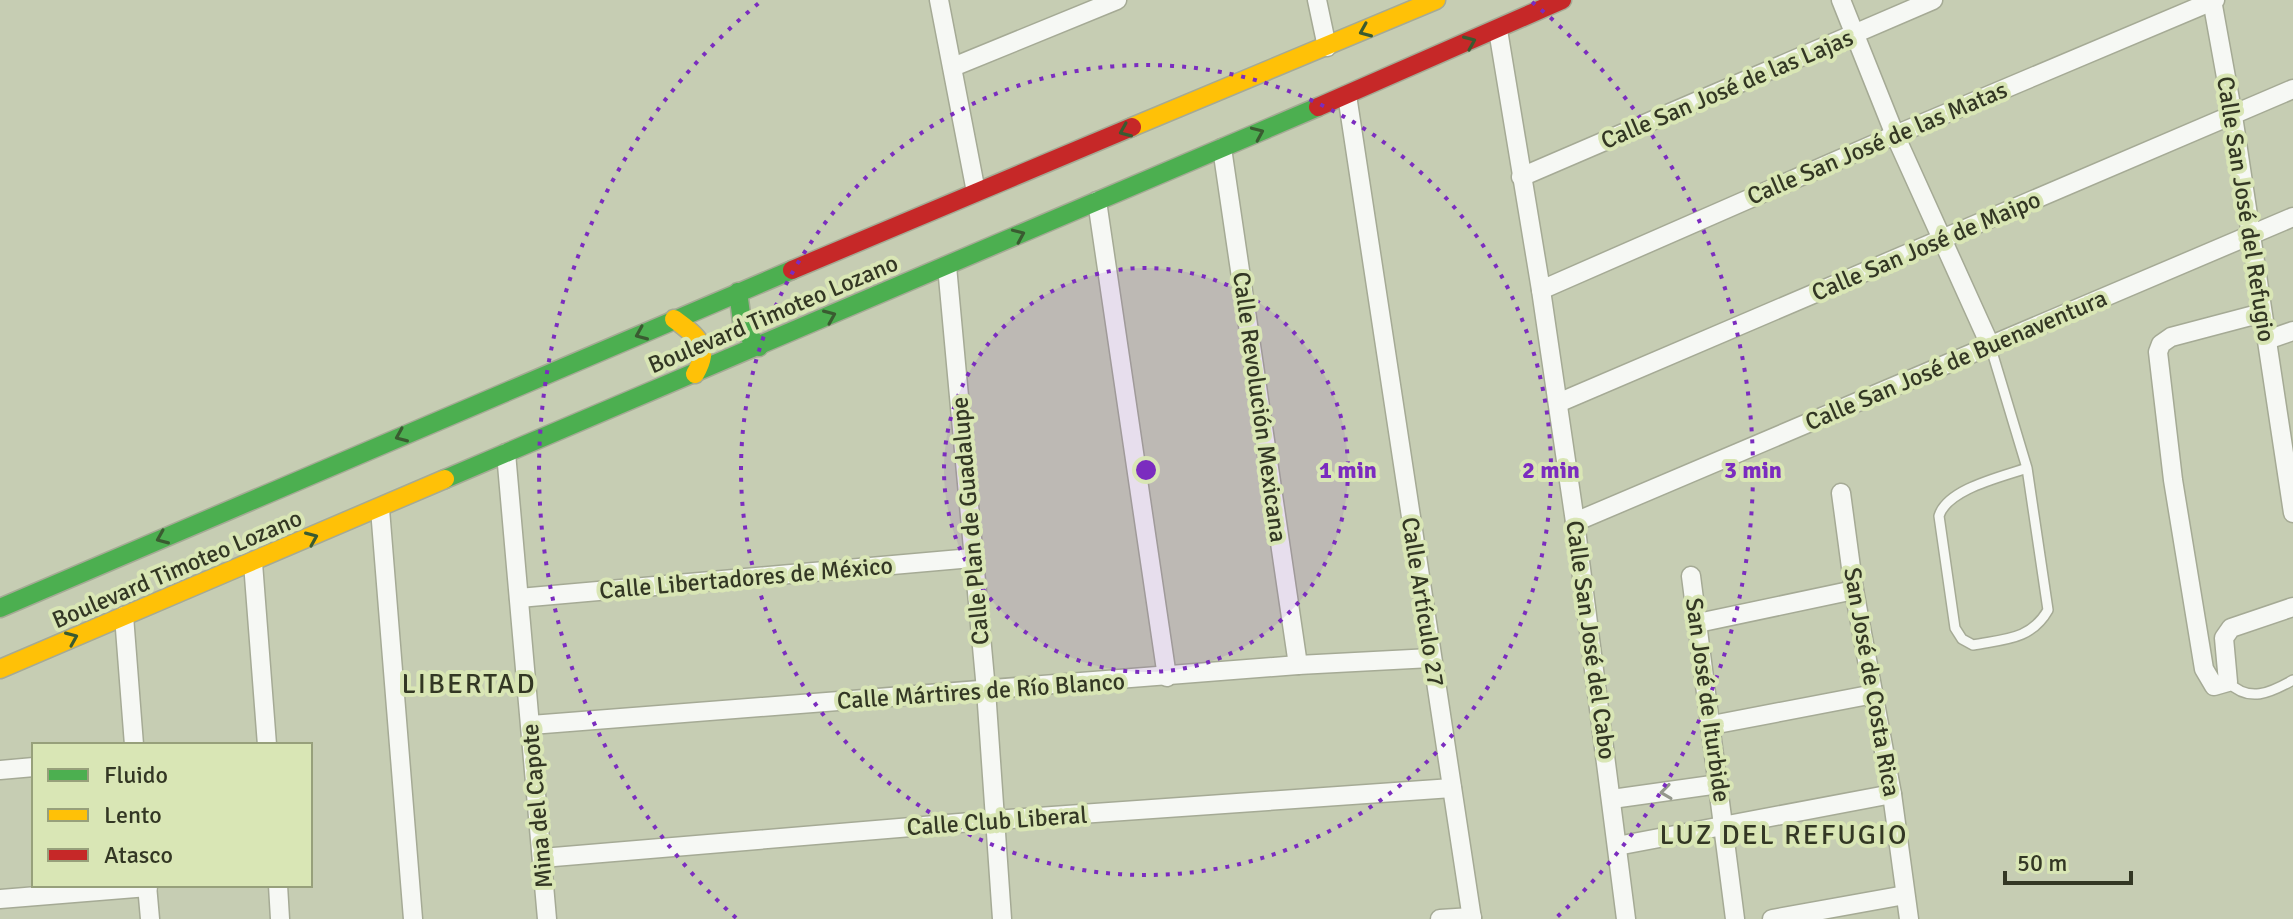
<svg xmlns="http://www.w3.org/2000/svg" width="2293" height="919" viewBox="0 0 2293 919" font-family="Signika,sans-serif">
<rect width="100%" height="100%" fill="#c6cdb3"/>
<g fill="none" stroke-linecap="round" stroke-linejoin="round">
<g stroke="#a5aa95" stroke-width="12">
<g id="lane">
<path d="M 1990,345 L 2027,468 L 2048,610 C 2031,640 2004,639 1973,645 L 1962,639 L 1955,628 L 1939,516 C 1947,489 2001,477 2027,468"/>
<path d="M 2228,682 C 2249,703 2270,693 2293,680"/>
</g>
</g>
<g stroke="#a5aa95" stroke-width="21">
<g id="street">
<path d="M 939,0 L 976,192"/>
<path d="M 1317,0 L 1327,47"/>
<path d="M 1841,0 L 1895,135 L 1990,345"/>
<path d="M 2212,0 L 2233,116 L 2293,513"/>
<path d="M 1498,30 L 1541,290 L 1575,522 L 1626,919"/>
<path d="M 953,67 L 1117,0"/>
<path d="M 1347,95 L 1472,919"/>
<path d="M 1222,148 L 1298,665"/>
<path d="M 1521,177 L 1933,0"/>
<path d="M 1097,201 L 1167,677"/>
<path d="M 947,266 L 986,690 L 1002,919"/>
<path d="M 1541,290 L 1895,135 L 2215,0"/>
<path d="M 2262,313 L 2171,337 L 2161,344 L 2158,352 L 2173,480 L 2204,669 L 2214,686 L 2228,682 L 2224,638 L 2231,628 L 2293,607"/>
<path d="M 2267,340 L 2293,331"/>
<path d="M 1558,403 L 2293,89"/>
<path d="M 506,453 L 547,919"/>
<path d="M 1841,493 L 1854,590 L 1892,794 L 1909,919"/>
<path d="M 380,509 L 413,919"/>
<path d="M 1575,522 L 2293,217"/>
<path d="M 253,563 L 267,745"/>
<path d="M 1691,576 L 1735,919"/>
<path d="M 519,598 L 972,558"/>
<path d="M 124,616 L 134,745"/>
<path d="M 1698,623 L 1854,590"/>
<path d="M 531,725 L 1298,665 L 1431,658"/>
<path d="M 1712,725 L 1874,694"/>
<path d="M 0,770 L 34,767"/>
<path d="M 1612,799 L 1719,784"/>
<path d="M 1617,846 L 1892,794"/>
<path d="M 542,858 L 995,820 L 1452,788"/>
<path d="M 147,885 L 150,919"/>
<path d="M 278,885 L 280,919"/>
<path d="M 0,899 L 148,887"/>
<path d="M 1440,919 L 1472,917"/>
<path d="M 1772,919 L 1905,895"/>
</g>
</g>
<g stroke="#a5aa95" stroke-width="21">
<g id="fast">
<path d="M 738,292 L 743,329 L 759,347"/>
<path d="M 445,479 L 1318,107"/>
<path d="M 0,608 L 792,270"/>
</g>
</g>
<g stroke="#a5aa95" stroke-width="21">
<g id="slow">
<path d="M 1132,127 L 1436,0"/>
<path d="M 674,319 C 697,336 712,346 695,374"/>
<path d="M 0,669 L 445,479"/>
</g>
</g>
<g stroke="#a5aa95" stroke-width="21">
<g id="jam">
<path d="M 1318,107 L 1562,0"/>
<path d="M 792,270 L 1132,127"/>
</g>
</g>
<use href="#lane" stroke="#f6f8f4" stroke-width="9"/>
<use href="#street" stroke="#f6f8f4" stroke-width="18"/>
<use href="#fast" stroke="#4caf50" stroke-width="18"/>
<use href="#slow" stroke="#ffc107" stroke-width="18"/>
<use href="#jam" stroke="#c62828" stroke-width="18"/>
</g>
<defs><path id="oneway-chevron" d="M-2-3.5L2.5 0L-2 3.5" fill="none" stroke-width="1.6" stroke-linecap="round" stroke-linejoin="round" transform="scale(2)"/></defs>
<g stroke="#3a5b31">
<use href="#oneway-chevron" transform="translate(1365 31) rotate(157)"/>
<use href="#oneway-chevron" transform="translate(1470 42) rotate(-23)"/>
<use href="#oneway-chevron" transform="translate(1125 131) rotate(157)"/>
<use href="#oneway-chevron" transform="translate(1258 133) rotate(-24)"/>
<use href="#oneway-chevron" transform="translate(1019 235) rotate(-24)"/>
<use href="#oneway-chevron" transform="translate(830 316) rotate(-23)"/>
<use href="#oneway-chevron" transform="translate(641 334) rotate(157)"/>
<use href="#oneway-chevron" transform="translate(401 436) rotate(157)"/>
<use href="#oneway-chevron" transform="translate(162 538) rotate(157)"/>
<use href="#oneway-chevron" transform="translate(312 538) rotate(-23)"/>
<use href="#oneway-chevron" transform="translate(72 638) rotate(-23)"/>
</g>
<use stroke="#94988c" href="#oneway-chevron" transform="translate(1666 792) rotate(172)"/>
<circle cx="1146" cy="470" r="202" fill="#7b2cbf" fill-opacity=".12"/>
<g fill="none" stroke="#7b2cbf" stroke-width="4" stroke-dasharray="4 8">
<circle cx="1146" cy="470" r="202"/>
<circle cx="1146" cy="470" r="405"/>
<path d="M736 918A607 607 0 0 1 760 2M1532 2A607 607 0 0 1 1556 918"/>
</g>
<g text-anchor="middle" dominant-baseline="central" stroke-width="8" stroke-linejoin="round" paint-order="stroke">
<g font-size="24" fill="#333724" stroke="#d9e6b5">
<text transform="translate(1727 89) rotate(-23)">Calle San José de las Lajas</text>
<text transform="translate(1877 143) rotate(-23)">Calle San José de las Matas</text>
<text transform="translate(2246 209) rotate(81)">Calle San José del Refugio</text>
<text transform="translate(1926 246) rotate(-23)">Calle San José de Maipo</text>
<text transform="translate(773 314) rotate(-23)">Boulevard Timoteo Lozano</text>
<text transform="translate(1956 360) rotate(-23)">Calle San José de Buenaventura</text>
<text transform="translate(1260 407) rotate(82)">Calle Revolución Mexicana</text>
<text transform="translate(970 521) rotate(-95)">Calle Plan de Guadalupe</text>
<text transform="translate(177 569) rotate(-23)">Boulevard Timoteo Lozano</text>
<text transform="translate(746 578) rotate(-5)">Calle Libertadores de México</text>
<text transform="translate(1423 602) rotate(81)">Calle Artículo 27</text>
<text transform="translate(1591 640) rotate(82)">Calle San José del Cabo</text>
<text transform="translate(1872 682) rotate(80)">San José de Costa Rica</text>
<text transform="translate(981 691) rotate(-4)">Calle Mártires de Río Blanco</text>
<text transform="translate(1708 700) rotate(82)">San José de Iturbide</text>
<text transform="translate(537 806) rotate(-95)">Mina del Capote</text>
<text transform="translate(997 821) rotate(-4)">Calle Club Liberal</text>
</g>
<g font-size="28" letter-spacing="2" fill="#333724" stroke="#d9e6b5">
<text x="469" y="684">LIBERTAD</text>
<text x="1784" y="835">LUZ DEL REFUGIO</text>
</g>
</g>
<circle cx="1146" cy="470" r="12" fill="#7b2cbf" stroke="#d9e6b5" stroke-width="4"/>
<g font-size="24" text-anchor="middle" font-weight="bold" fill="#7b2cbf" stroke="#d9e6b5" stroke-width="8" stroke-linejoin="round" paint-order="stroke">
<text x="1348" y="478">1 min</text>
<text x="1551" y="478">2 min</text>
<text x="1753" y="478">3 min</text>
</g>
<rect x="32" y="743" width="280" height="144" fill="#d9e6b5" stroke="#97a07b" stroke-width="2"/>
<rect x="48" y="769" width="40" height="12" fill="#4caf50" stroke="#97a07b" stroke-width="2"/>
<text x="104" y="783" font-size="24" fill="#333724">Fluido</text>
<rect x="48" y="809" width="40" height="12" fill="#ffc107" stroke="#97a07b" stroke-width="2"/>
<text x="104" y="823" font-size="24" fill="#333724">Lento</text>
<rect x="48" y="849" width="40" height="12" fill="#c62828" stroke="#97a07b" stroke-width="2"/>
<text x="104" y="863" font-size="24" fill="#333724">Atasco</text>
<path d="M2005 871v12h126v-12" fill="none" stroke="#333724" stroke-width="4"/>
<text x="2017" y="871" font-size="24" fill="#333724" stroke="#d9e6b5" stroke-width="6" paint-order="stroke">50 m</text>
</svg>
